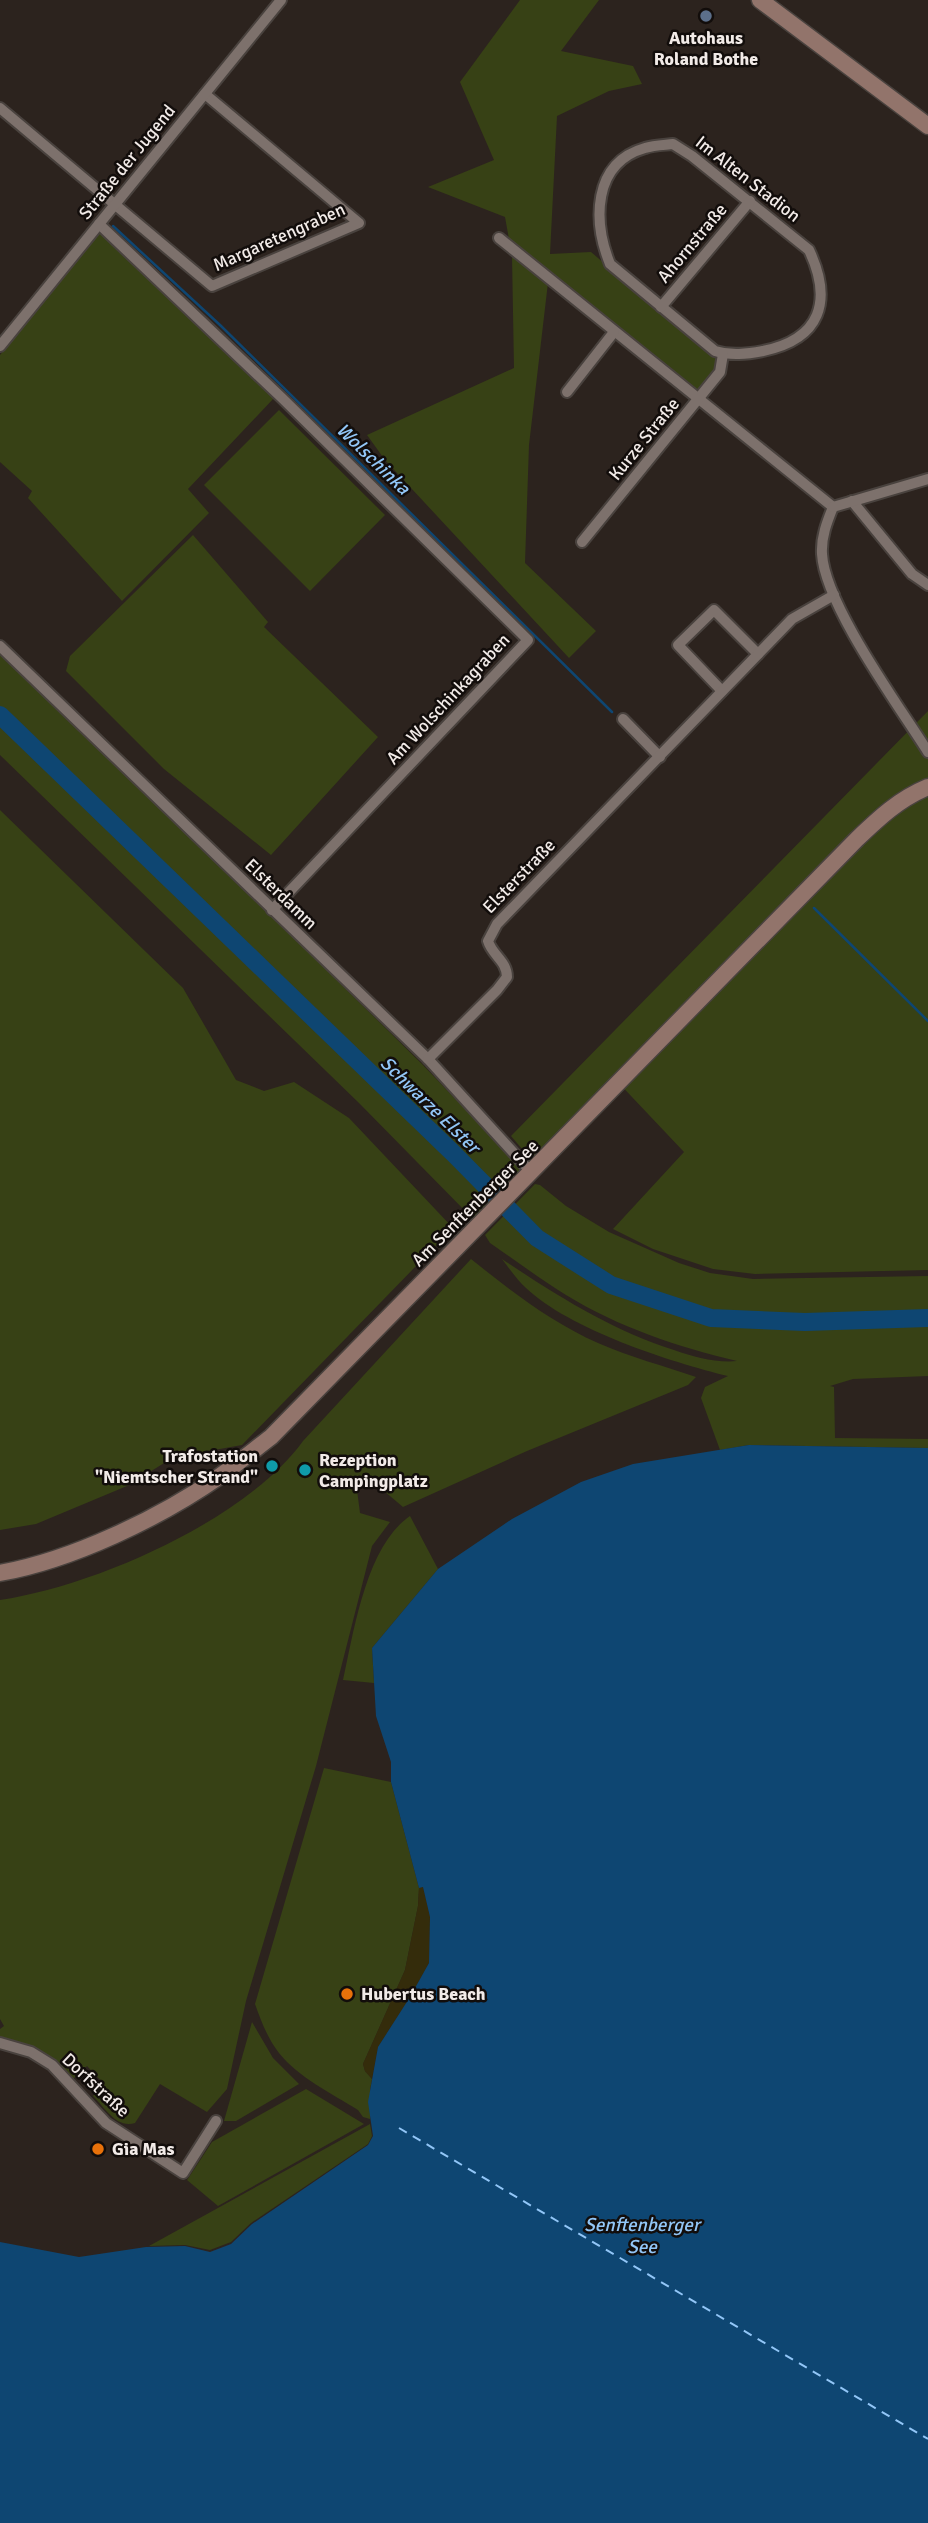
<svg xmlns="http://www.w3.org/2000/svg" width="928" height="2523" viewBox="0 0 928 2523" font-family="Signika,sans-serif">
<rect width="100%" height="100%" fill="#2c231e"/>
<g fill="#374115">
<path d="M 520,0 L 599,0 L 561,51 L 633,66 L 642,84 L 609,91 L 557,116 L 550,254 L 591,252 L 716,359 L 714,369 L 699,389 L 696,389 L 549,274 L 529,445 L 525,563 L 596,631 L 569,658 L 385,460 L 367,435 L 514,368 L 512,256 L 505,217 L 428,187 L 494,160 L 460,82 Z"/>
<path d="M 99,230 L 274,398 L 188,489 L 209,513 L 122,601 L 28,498 L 32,491 L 0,462 L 0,355 Z"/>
<path d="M 279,410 L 385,515 L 310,591 L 204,485 Z"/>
<path d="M 193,535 L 268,622 L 264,627 L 378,737 L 271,855 L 164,769 L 66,671 L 70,656 Z"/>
<path d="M 0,649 L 423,1065 L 522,1169 L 473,1219 L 359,1103 L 0,755 Z"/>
<path d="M 928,711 L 928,1270 L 755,1274 L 713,1269 L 653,1249 L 613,1229 L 684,1152 L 614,1078 L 534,1163 L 511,1136 Z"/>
<path d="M 0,810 L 183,988 L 236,1080 L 264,1091 L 294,1082 L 349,1118 L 453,1228 L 242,1445 L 203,1452 L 182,1452 L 127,1486 L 36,1524 L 0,1530 Z"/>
<path d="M 535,1184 L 540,1185 L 566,1206 L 609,1232 L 679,1263 L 710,1273 L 753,1279 L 928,1276 L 928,1376 L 853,1379 L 830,1386 L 834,1387 L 835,1438 L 928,1439 L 928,1448 L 749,1445 L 720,1450 L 701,1398 L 705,1387 L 728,1376 C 670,1362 569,1329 526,1288 C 517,1280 509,1268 502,1259 C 556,1295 611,1330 674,1350 C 693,1357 717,1363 737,1361 C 678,1347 618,1327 566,1295 C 540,1279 515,1260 490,1243 L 485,1235 Z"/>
<path d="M 471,1259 C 511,1291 551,1322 598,1343 C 630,1357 664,1366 696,1377 L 688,1385 L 527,1451 L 403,1507 L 365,1475 L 356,1482 L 360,1513 L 390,1522 L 372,1546 L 316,1766 L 246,2001 L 227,2089 L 207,2112 L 160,2084 L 135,2123 C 117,2129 105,2108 93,2096 L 104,2084 L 87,2066 L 71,2081 L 0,2040 L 0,2029 L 4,2026 L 0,2019 L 0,1600 C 95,1586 246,1520 303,1441 Z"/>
<path d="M 410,1516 L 438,1569 L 372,1648 L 374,1683 L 343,1680 C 354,1631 366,1546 410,1516 Z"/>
<path d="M 324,1768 L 391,1782 L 419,1888 L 418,1906 L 405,1970 L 363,2064 L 365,2071 L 372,2079 L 370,2090 L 370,2119 L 363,2117 L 358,2110 C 331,2093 299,2078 279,2053 C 268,2039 261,2021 255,2004 Z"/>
<path d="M 252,2022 L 273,2058 L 299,2084 L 236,2121 L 224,2121 Z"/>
<path d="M 306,2089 L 364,2124 L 218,2206 L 187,2180 L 212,2142 Z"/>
<path d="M 370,2124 L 372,2136 L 368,2144 L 251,2223 L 231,2242 L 210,2250 L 185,2245 L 149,2246 Z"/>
</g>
<path fill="#342c0b" d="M 423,1887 L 430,1917 L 429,1963 L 410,1997 L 378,2047 L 372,2079 L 365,2071 L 363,2064 L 405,1970 L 418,1906 L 419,1888 Z"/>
<path fill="#0e4672" d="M 749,1445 L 928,1448 L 928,2523 L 0,2523 L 0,2242 L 79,2257 L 146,2247 L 185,2246 L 210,2252 L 231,2244 L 252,2224 L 368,2145 L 373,2136 L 368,2102 L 378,2047 L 410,1997 L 429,1963 L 430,1917 L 423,1887 L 419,1888 L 391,1782 L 391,1762 L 376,1716 L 372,1648 L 438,1569 L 512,1519 L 581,1482 L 633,1464 Z"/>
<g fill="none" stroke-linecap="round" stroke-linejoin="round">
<g stroke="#0e4672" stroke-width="2.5">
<path d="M 113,226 L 220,325 L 612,712"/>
<path d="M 814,908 L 928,1021"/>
</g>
<path stroke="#0e4672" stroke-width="18" d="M 0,715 L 453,1153 L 537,1238 L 611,1285 L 711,1318 L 805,1322 L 928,1318"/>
<path stroke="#92c6f7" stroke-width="2" stroke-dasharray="9 7" stroke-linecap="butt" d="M 399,2128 L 928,2439"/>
<g stroke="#49423e" stroke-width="14">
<g id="street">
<path d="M 0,108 L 212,286 L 359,223 L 205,94"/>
<path d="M 673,144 L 692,156 L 809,250 C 833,301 821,339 763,351 C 747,354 731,356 715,351 L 610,264 C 593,222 592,163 645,148 C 654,145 664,145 673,144 Z"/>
<path d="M 99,224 L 282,398 L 528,640 L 272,910"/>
<path d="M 499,238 L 833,507"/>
<path d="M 661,307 L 750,201"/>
<path d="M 0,346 L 281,0"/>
<path d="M 567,392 L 614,332"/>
<path d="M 852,501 L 912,574 L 928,585"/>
<path d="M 833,507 C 827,522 821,537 822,554 C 825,605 899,706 928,752"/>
<path d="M 833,507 L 928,479"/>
<path d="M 582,542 L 720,372 L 723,354"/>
<path d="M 0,646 L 428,1059 L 532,1173"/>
<path d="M 722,691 L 678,645 L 714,610 L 758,654"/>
<path d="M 623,719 L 660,757"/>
<path d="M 428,1059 L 497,990 L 507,977 C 507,961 492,955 488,941 L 497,924 L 792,619 L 834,595"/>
<path d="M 0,2043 L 31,2052 L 52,2065 L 106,2123 L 183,2173 L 216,2121"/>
</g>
</g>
<g stroke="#49423e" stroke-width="19">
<g id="secondary">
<path d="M 760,0 L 928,126"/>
<path d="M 0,1573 C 72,1560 160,1518 220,1476 C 237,1464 254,1450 271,1437 L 857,839 C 879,818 899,799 928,787"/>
</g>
</g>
<use href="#street" stroke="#7d716c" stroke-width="10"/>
<use href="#secondary" stroke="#92746b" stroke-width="16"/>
</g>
<circle fill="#5c6f8a" stroke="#120d0b" stroke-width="2.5" cx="706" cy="16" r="7"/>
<g fill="#0f9aa8" stroke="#120d0b" stroke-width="2.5">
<circle cx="272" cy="1466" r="7"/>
<circle cx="305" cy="1470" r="7"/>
</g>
<g fill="#e8710a" stroke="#120d0b" stroke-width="2.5">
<circle cx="347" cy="1994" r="7"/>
<circle cx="98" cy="2149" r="7"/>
</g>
<g text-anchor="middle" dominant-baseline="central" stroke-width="5" stroke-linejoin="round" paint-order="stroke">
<g font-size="18" font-weight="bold" fill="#f2ebe8" stroke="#120d0b" text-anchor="start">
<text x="706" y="38" text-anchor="middle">Autohaus<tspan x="706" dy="21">Roland Bothe</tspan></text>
<text x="258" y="1456" text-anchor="end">Trafostation<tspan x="258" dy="21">"Niemtscher Strand"</tspan></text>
<text x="319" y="1460">Rezeption<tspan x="319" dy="21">Campingplatz</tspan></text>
<text x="361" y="1994">Hubertus Beach</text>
<text x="112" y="2149">Gia Mas</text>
</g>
<g font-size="18" fill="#f2ebe8" stroke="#120d0b">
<text transform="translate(127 162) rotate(-51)">Straße der Jugend</text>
<text transform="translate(748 179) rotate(38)">Im Alten Stadion</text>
<text transform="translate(279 237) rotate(-24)">Margaretengraben</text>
<text transform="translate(692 243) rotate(-50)">Ahornstraße</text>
<text transform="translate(644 439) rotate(-51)">Kurze Straße</text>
<text transform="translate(448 699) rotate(-47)">Am Wolschinkagraben</text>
<text transform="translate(519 876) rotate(-46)">Elsterstraße</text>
<text transform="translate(281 894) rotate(44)">Elsterdamm</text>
<text transform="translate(475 1203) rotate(-45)">Am Senftenberger See</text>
<text transform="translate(96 2085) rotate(43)">Dorfstraße</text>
</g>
<g font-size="19" font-style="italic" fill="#92c6f7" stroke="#120d0b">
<text transform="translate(373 459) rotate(44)">Wolschinka</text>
<text transform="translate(430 1105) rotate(44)">Schwarze Elster</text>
<text x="642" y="2225">Senftenberger<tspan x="642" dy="22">See</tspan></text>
</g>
</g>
</svg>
